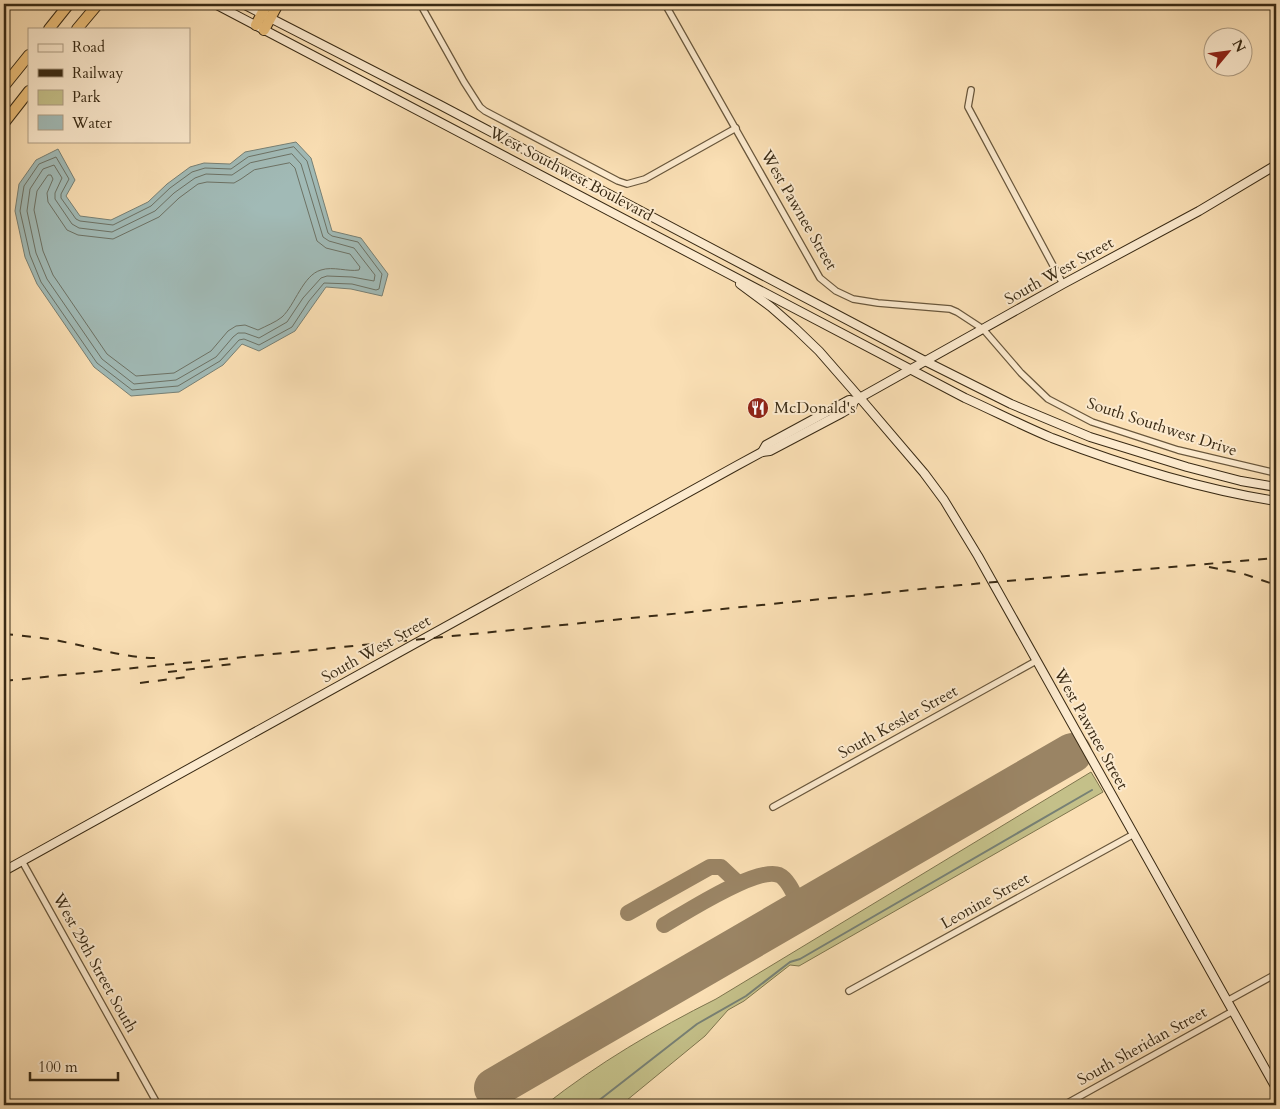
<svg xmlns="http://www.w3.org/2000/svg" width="1280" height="1109" viewBox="0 0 1280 1109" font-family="Cardo,serif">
<rect width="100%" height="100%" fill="#fadfb4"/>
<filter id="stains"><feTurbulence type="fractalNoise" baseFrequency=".004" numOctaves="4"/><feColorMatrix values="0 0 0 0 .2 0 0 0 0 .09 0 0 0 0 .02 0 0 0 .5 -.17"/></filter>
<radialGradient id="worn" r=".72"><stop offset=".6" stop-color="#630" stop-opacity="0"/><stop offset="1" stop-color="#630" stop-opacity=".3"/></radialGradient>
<path fill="#c4c089" stroke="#7e754e" d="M 1091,772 L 1103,792 L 799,966 L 790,965 L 744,1001 L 728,1010 L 705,1036 L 621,1105 L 545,1105 C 597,1064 656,1029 716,999 Z"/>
<path fill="#a1bab6" stroke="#778075" d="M 296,142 L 311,158 L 332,231 L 361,238 L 388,274 L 382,296 L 351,289 L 326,287 L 295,331 L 259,351 L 242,344 L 223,365 L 179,392 L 131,396 L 94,367 L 37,284 L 25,257 L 15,211 L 19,184 L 36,160 L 58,149 L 75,180 L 66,196 L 80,216 L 111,220 L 148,202 L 167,184 L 190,167 L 204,163 L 230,164 L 245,152 Z"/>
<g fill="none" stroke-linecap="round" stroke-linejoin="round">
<g stroke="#6d7265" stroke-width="1">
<path d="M 294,147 L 307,161 L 328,233 L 332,236 L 358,242 L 382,274 L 379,289 L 376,290 L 352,284 L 324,283 L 309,301 L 292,327 L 259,345 L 244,339 L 239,340 L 220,361 L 178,386 L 132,390 L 97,363 L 41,282 L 30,255 L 20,211 L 24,186 L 39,164 L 56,157 L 69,179 L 61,194 L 61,198 L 76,219 L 80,221 L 113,225 L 151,206 L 170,188 L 192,172 L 205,168 L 231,169 L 248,157 Z"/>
<path d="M 292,154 L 301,164 L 323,237 L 329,241 L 354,248 L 375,275 L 374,281 L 352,277 L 327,276 L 321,278 L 303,298 L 287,322 L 259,338 L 245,333 L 238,333 L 233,337 L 216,357 L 176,380 L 134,384 L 102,359 L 47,279 L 36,253 L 27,211 L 30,189 L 43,169 L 54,165 L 62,178 L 55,193 L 55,199 L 72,224 L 79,228 L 112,232 L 155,211 L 174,193 L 195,178 L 206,174 L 232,175 L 250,163 Z"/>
<path d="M 290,163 L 295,168 L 317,241 L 326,248 L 350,254 L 360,267 L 359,270 C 348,272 333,266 321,270 C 303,275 295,305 282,317 C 276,322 266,326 258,330 L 245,325 L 236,326 L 228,331 L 211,351 L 174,373 L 136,376 L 107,354 L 53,275 L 43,251 L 34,210 L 37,191 L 48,175 L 51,175 L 53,179 L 47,193 L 48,202 L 67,230 L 78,235 L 113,239 L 159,217 L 179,198 L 198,184 L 207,182 L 234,183 L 241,179 L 254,170 Z"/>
</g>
<path stroke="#778075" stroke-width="2" d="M 593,1105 L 697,1024 L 746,996 L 790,962 L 800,959 L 1092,790"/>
<g stroke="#9a8464" stroke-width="16">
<path d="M 628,913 L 710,867 L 721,867 L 738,883"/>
<path d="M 664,925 C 685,913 757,866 779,875 C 790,880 796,900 802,910"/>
</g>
<path stroke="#9a8464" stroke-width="40" d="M 494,1088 L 1072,753"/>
<g stroke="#69573c" stroke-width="8">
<g id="street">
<path d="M 665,4 L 820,278 L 836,291 L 853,299 L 878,303 L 950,309 L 957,312 L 983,329 L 1021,373 L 1048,399 L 1092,422 L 1178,450 L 1276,473"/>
<path d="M 423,9 L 464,82 L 480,107 L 485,111 L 618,181 L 627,184 L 645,179 L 736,128"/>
<path d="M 971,90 L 968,107 L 1063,284"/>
<path d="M 773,807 L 1036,661"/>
<path d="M 22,861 L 158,1105"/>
<path d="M 849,991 L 1134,834"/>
<path d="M 1227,1001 L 1276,974"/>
<path d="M 1064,1105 L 1233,1011"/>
</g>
</g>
<g stroke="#392a14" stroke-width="10">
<g id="secondary">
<path d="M 215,4 L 965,398 C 994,411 1023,426 1052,438 C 1125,466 1199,489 1276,501"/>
<path d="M 243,4 L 440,105 L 927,362 L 1011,404 L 1090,437 L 1187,467 L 1241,481 L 1276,487"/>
<path d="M 740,284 L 771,307 L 795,328 L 819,351 L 860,398 L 924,473 L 944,500 L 978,556 L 1276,1088"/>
<path d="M 762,452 L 766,445 L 849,400 L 854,401 L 1063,284 L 1199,211 L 1276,165"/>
<path d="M 4,871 L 736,466 L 762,452 L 770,451 L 842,413 L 852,407 L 854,401"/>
</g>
</g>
<g stroke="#392a14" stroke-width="12">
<g id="highway">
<path d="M 256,25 L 267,4"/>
<path d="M 49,29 L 69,4"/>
<path d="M 77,29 L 98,4"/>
<path d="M 264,30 L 278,4"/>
<path d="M 4,86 L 29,55"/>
<path d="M 4,123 L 29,91"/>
</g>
</g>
<use href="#street" stroke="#fceace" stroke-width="5.5"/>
<use href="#secondary" stroke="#fceace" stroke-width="8"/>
<use href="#highway" stroke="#edc07a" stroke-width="10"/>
<g stroke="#392a14" stroke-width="2" stroke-dasharray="9 9" stroke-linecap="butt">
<path d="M 1209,567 L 1241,573 L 1276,585"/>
<path d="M 4,634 C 26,636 48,638 69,643 C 100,649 130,659 161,658"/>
<path d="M 168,672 L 232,664"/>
<path d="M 4,681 L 961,585 L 1276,558"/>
<path d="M 140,683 L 187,677"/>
</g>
</g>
<defs>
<g id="restaurant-disc" transform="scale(1.125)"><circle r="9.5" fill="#8f2418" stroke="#fceace"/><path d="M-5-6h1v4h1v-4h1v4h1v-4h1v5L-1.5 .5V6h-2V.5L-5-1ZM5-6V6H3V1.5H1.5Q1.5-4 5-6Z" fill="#fff"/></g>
</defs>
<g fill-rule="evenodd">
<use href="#restaurant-disc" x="758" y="408"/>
</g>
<g text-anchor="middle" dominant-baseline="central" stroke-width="4" stroke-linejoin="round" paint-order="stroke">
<g font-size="16" fill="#392a14" stroke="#fceace">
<text transform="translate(571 174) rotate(28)">West Southwest Boulevard</text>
<text transform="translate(799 210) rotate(60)">West Pawnee Street</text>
<text transform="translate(1059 271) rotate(-29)">South West Street</text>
<text transform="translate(1162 427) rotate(18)">South Southwest Drive</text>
<text transform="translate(376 649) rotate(-29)">South West Street</text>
<text transform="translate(898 722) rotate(-29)">South Kessler Street</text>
<text transform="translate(1091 729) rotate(61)">West Pawnee Street</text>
<text transform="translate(985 901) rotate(-29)">Leonine Street</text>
<text transform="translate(95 963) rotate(61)">West 29th Street South</text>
<text transform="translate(1142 1046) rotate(-29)">South Sheridan Street</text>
</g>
<g font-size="16" fill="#392a14" stroke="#fceace" text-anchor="start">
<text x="774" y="408">McDonald's</text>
</g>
</g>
<rect width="1280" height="1109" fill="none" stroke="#fadfb4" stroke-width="20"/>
<rect x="5" y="5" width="1270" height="1099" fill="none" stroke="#392a14" stroke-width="2.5"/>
<rect x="10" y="10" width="1260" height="1089" fill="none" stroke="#392a14"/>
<rect x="28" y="28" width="162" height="115" fill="#fceace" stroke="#ae9d84"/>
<rect x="38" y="44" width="25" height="8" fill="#fceace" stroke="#ae9d84"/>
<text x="72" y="52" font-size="15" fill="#392a14">Road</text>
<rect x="38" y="69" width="25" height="8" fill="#392a14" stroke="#ae9d84"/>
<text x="72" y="78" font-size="15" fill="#392a14">Railway</text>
<rect x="38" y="90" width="25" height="15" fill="#c4c089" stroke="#ae9d84"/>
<text x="72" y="102" font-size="15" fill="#392a14">Park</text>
<rect x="38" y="115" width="25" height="15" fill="#a1bab6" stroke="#ae9d84"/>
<text x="72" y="128" font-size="15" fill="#392a14">Water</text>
<g transform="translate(1228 52) rotate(61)"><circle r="24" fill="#fceace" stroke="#ae9d84"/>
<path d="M0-4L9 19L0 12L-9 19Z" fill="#8f2418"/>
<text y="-8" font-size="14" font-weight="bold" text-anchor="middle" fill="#392a14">N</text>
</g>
<path d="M30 1072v8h88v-8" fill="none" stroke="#392a14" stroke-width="2.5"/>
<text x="38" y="1072" font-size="15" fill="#392a14" stroke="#fceace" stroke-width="4" paint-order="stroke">100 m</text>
<rect width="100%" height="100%" filter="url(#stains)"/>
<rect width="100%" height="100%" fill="url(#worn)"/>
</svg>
